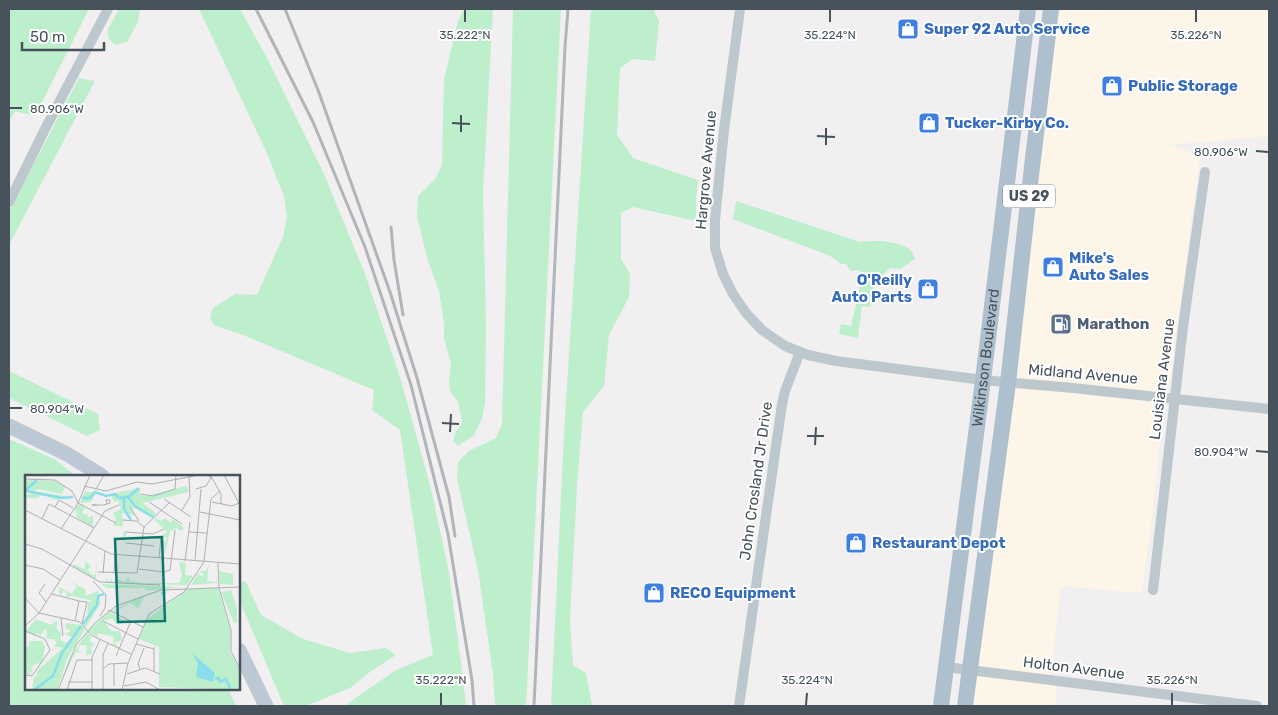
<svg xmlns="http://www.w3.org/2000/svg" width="1278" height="715" viewBox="0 0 1278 715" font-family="Rubik,sans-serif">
<rect width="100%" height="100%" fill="#f1efef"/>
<path fill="#fcf5e8" d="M 1060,9 L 1269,9 L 1269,136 L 1170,145 L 1200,155 L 1170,382 L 1165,388 L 1153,510 L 1142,593 L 1061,586 L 1051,675 L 1057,690 L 1055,706 L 973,706 L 1056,33 Z"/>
<g fill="#bdefcd">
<path d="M 9,9 L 89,9 L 35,116 L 15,111 L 9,122 Z"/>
<path d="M 119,9 L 140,9 L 138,22 L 127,42 L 115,45 L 108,38 L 108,29 Z"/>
<path d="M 199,9 L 240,9 L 266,56 L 324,174 L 365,274 L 400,377 L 431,489 L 449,572 L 461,663 L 466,706 L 344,706 L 396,670 L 433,655 L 400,430 L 372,410 L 374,390 L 243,335 L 214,325 L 210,318 L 213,308 L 235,294 L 257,295 L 283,237 L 287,218 L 284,196 L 265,149 Z"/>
<path d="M 464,9 L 493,9 L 483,193 L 486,326 L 485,402 L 482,419 L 474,435 L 458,446 L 453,441 L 456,432 L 462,423 L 458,402 L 450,391 L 449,381 L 451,363 L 444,338 L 444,323 L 439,291 L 427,258 L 417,216 L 418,196 L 436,178 L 442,164 L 444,80 L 458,21 Z"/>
<path d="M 513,9 L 561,9 L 526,706 L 495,706 L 493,674 L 478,570 L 457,479 L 458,462 L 469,451 L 496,438 L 502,424 Z"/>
<path d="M 591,9 L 653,9 L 659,21 L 655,61 L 633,59 L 620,68 L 617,135 L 633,158 L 698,180 L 696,200 L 696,221 L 633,207 L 621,213 L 621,259 L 630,274 L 629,297 L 609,335 L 604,386 L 583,412 L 577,485 L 570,621 L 573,665 L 586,673 L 592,706 L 551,706 L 564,433 Z"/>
<path d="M 79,78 L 95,81 L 9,245 L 9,211 Z"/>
<path d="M 736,201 L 860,242 C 873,240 901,240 911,251 C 913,252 914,257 915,259 L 900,269 L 890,268 L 883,275 L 878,274 L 877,285 L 873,284 L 870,307 L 862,306 L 858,338 L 839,334 L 841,324 L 851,326 L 862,277 L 860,270 L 851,271 L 846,264 L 841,264 L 830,256 L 733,219 Z"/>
<path d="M 9,371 L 98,414 L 100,430 L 87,436 L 9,398 Z"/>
<path d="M 9,439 L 56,460 L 75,476 L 26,476 L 26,689 L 228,689 L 236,706 L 9,706 Z"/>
<path d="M 239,581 L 246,582 L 261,615 L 303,639 L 350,653 L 386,648 L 396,655 L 370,672 L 350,688 L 306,706 L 284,706 L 239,599 Z"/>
</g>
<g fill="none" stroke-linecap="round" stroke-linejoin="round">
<g stroke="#bdc7ce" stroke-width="10">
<path d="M 740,9 L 724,130 L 715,220 L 715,248 L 723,274 L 733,294 L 746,313 L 762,330 L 785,346 L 808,355 L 836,361 L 983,380 L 1073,388 L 1269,409"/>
<path d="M 9,202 L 45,129 L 108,9"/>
<path d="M 1153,590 L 1183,327 L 1205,172"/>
<path d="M 946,667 L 1257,706"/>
<path d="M 739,706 L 782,404 L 785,391 L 800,352"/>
</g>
<g stroke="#bcc8d3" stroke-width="15">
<path d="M 9,426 L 67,454 L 102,476"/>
<path d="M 239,650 L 266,706"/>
</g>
<g stroke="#aec0cd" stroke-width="16">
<path id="s1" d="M 941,706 L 983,380 L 1028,9"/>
<path d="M 965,706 L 1008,383 L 1032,167 L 1051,9"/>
</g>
<g stroke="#b1b4b9" stroke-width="3">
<path d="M 256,9 L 313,122 L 365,247 L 411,385 L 448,534 L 472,680 L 474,706"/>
<path d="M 285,9 L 318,90 L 390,292 L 417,378 L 449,497 L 455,536"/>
<path d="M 391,227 L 394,260 L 403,315"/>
<path d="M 534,706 L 565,47 L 568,9"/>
</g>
</g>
<path fill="none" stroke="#47535c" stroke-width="2" d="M 465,22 L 465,10M 830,22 L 830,10M 1196,22 L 1196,10M 10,108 L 22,108M 452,123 L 470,124M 461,132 L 461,115M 817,136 L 835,137M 826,145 L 826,128M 1256,151 L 1268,152M 10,408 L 22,408M 442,423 L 459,424M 450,432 L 451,414M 807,436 L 824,436M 815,445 L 816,427M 1256,451 L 1268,452M 441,705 L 441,693M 806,705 L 807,693M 1172,705 L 1172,693"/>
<defs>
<g id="shop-square" transform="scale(1.125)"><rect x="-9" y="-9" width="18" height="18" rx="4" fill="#3f7fe0" stroke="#fff"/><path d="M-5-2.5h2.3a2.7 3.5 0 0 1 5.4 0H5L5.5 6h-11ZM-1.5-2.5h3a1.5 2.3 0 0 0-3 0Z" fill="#fff"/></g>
<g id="fuel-square" transform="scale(1.125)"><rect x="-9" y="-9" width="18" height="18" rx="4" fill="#5c6f8a" stroke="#fff"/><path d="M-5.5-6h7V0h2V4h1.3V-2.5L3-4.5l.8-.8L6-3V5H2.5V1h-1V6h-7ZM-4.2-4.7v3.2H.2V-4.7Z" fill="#fff"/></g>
</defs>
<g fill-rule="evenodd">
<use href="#shop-square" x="908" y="29"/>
<use href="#shop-square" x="1112" y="86"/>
<use href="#shop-square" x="929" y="123"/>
<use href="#shop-square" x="1053" y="267"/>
<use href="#shop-square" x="928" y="289"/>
<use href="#fuel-square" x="1061" y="324"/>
<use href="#shop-square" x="856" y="543"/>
<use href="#shop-square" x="654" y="593"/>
</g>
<g text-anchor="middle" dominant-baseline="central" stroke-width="4" stroke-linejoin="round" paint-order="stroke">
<rect fill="#fff" stroke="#7e878d" stroke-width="1" x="1003" y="184.5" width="52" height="23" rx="4"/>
<g font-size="14" font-weight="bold" fill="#47535c">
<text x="1029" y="196">US 29</text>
</g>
<g font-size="15" font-weight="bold" fill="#366cbe" stroke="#fff" text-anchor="start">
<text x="924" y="29">Super 92 Auto Service</text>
<text x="1128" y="86">Public Storage</text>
<text x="945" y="123">Tucker-Kirby Co.</text>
<text x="1069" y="258">Mike's<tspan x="1069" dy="17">Auto Sales</tspan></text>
<text x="912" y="280" text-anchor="end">O'Reilly<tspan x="912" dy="17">Auto Parts</tspan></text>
<text x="872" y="543">Restaurant Depot</text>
<text x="670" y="593">RECO Equipment</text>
</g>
<g font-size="15" fill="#47535c" stroke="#fff">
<text transform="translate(706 170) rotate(-85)">Hargrove Avenue</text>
<text stroke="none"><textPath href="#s1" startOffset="351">Wilkinson Boulevard</textPath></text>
<text transform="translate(1083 374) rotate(5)">Midland Avenue</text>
<text transform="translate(1162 379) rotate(-83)">Louisiana Avenue</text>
<text transform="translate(756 481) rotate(-82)">John Crosland Jr Drive</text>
<text transform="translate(1074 668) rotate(7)">Holton Avenue</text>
</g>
<g font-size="15" font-weight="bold" fill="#4e5e75" stroke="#fff" text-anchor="start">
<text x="1077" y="324">Marathon</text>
</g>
</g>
<g transform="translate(25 475)">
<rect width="215" height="215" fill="#f1efef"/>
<path d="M 0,5 L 30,6 L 40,12 L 37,19 L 13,14 L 8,16 L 46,22 L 30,25 L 17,19 L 13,23 L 2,23 L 0,20 L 9,18 L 0,17 ZM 162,11 L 164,17 L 117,28 L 131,38 L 129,43 L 107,32 L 109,40 L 97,38 L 98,57 L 101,57 L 100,71 L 97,51 L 88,51 L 91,44 L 88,38 L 96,34 L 93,26 L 89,27 L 86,20 L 70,19 L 66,27 L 55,28 L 60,16 L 81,20 L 114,13 L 116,20 L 121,21 ZM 54,29 L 60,33 L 57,38 L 63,40 L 62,43 L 68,40 L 68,52 L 52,43 L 50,33 ZM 131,43 L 136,46 L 141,43 L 145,48 L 148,44 L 159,53 L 156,56 L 152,53 L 145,56 L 140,79 L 139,71 L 136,72 L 142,63 L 137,61 L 142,57 L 129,44 ZM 72,85 L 71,104 L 80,107 L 83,103 L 83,107 L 87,104 L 87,107 L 93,104 L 100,107 L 103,101 L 105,106 L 119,108 L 154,108 L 157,101 L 154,87 L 161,88 L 160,100 L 168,101 L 162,110 L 88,108 L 72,105 L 47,91 L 49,89 L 59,94 L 61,86 L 66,91 L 62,96 L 70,101 ZM 184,89 L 182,106 L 191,107 L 192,101 L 192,108 L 166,110 L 174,97 L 174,100 L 180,102 L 175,96 L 181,96 ZM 194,96 L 208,99 L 208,110 L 195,109 ZM 45,106 L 60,114 L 61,121 L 75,115 L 73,119 L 71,125 L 75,119 L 75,129 L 61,152 L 58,149 L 62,142 L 63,127 L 68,126 L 47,121 L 40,122 L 42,119 L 39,115 L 36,120 L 34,119 L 34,112 L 47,119 L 52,111 ZM 77,110 L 77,109 L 155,112 L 123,116 L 119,113 L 82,113 ZM 193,113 L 206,157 L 205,177 L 215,195 L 215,215 L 134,212 L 134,172 L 114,164 L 123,143 L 163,114 ZM 160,114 L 143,116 L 139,120 L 140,126 L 135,117 L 120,120 L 113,133 L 106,128 L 90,136 L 95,140 L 86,136 L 124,118 ZM 206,115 L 212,133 L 212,148 L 209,148 L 196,117 ZM 84,137 L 104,148 L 92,149 L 87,144 L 79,145 L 86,156 L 95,156 L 97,165 L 89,168 L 93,172 L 88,170 L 89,162 L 73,158 L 72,162 L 63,156 ZM 11,144 L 26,150 L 32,145 L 32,154 L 37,159 L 35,164 L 40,168 L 48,163 L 40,159 L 46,156 L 40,152 L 41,148 L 57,150 L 60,154 L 42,184 L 32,215 L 7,215 L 9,201 L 13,201 L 11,198 L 16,192 L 38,173 L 28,171 L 32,168 L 29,164 L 22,164 L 21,153 L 15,161 L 13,158 L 10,161 L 1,156 ZM 62,158 L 66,161 L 65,167 L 70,169 L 66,172 L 67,179 L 61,180 L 62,171 L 55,170 L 53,176 L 57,178 L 51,177 L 48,182 L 36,208 L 44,184 ZM 5,166 L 17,166 L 20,172 L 17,188 L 10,189 L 6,193 L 8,198 L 2,196 L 7,200 L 0,199 L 0,177 Z" fill="#bdefcd"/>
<path d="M 167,178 L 190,198 L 188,207 L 171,202 L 173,189 Z" fill="#8addeb"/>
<path fill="none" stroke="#8addeb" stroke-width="2.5" d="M 0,16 L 12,5M 1,16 L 37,23 L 48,22M 99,22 L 99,34 L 106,45M 103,22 L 110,31 L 128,42M 57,23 L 65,23 L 70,17 L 81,21 L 90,19 L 94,23 L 105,21 L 114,13M 58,149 L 72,130 L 73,121 L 79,119M 190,204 L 194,203 L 195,207 L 201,204 L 205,213M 9,215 L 28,201 L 37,178 L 56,151"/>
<path fill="none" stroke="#adb1b4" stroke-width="1" d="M 182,0 L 187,3 L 196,19 L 196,29M 199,0 L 215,30M 0,4 L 30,5 L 47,16 L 53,28 L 91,48M 59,11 L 81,16 L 112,7 L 127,9 L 174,0M 71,14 L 79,0M 171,14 L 181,11 L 187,1M 116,19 L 128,21 L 150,14 L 151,0M 139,24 L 166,42M 124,27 L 157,49M 187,27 L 207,31 L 214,28M 72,30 L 67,30 L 79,30 L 85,28 L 85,25 L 81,25 L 82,29M 30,32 L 34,25 L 48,33M 105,32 L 114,46M 0,35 L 86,79 L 215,89M 157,35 L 165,22 L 164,0M 175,37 L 215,45M 17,44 L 24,29 L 69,53M 97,45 L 112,46 L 119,52M 36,54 L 53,28 L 65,0M 100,57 L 128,59 L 139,54M 164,57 L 182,58M 101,68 L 129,71M 0,69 L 17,74 L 75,107 L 135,110M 134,83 L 136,62M 170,85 L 176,14M 160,86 L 165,47M 179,86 L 186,24 L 195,16M 193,88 L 194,113 L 206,155 L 206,176 L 215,194M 0,90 L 18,94 L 35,105M 114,94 L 139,97 L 145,95 L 150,55M 73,97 L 112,98 L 119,52 L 145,27M 78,98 L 80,76M 89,99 L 90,80M 68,106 L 81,120 L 80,133 L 75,141M 20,109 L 14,118 L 21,127M 27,119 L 54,126M 0,123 L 14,138 L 55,147 L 66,160 L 106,179M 83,135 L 118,152M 36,143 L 38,161M 50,146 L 54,126 L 62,127 L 57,149M 78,146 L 113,164M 0,151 L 14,138 L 80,36 L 94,30M 0,156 L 20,164 L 25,175 L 7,201 L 0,200M 111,169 L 129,174M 91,181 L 106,146M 78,194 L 84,189 L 103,188M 115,195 L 113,189 L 119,173M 129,196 L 129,172M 102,199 L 120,193 L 135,199M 43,207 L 67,207M 89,211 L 89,189M 99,211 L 121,207 L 135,215M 33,215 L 51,170 L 71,147 L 91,131 L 136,115 L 215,112M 42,215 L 52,185 L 67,185M 67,215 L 67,182 L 75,165M 78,215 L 78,180 L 83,168M 97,215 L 103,188 L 124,139 L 159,117 L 179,87"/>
<path fill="#0f766e" fill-opacity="0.15" stroke="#0f766e" stroke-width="2.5" d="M 137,62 L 140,146 L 93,147 L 90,64 Z"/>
<rect width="215" height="215" fill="none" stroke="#47535c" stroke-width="2.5"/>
</g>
<g font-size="12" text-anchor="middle" fill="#47535c" stroke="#fff" stroke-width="4" stroke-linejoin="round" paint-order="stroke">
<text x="465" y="39">35.222°N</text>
<text x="830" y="39">35.224°N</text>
<text x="1196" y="39">35.226°N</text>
<text x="57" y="113">80.906°W</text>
<text x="1221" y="156">80.906°W</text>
<text x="57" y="413">80.904°W</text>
<text x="1221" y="456">80.904°W</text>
<text x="441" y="684">35.222°N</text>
<text x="807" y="684">35.224°N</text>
<text x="1172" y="684">35.226°N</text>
</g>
<rect width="1278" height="715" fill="none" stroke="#47535c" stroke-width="20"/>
<path d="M22 42v8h82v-8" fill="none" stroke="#47535c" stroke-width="2.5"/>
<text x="30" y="42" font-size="15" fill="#47535c" stroke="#ffffff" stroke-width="4" paint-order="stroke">50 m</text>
</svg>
